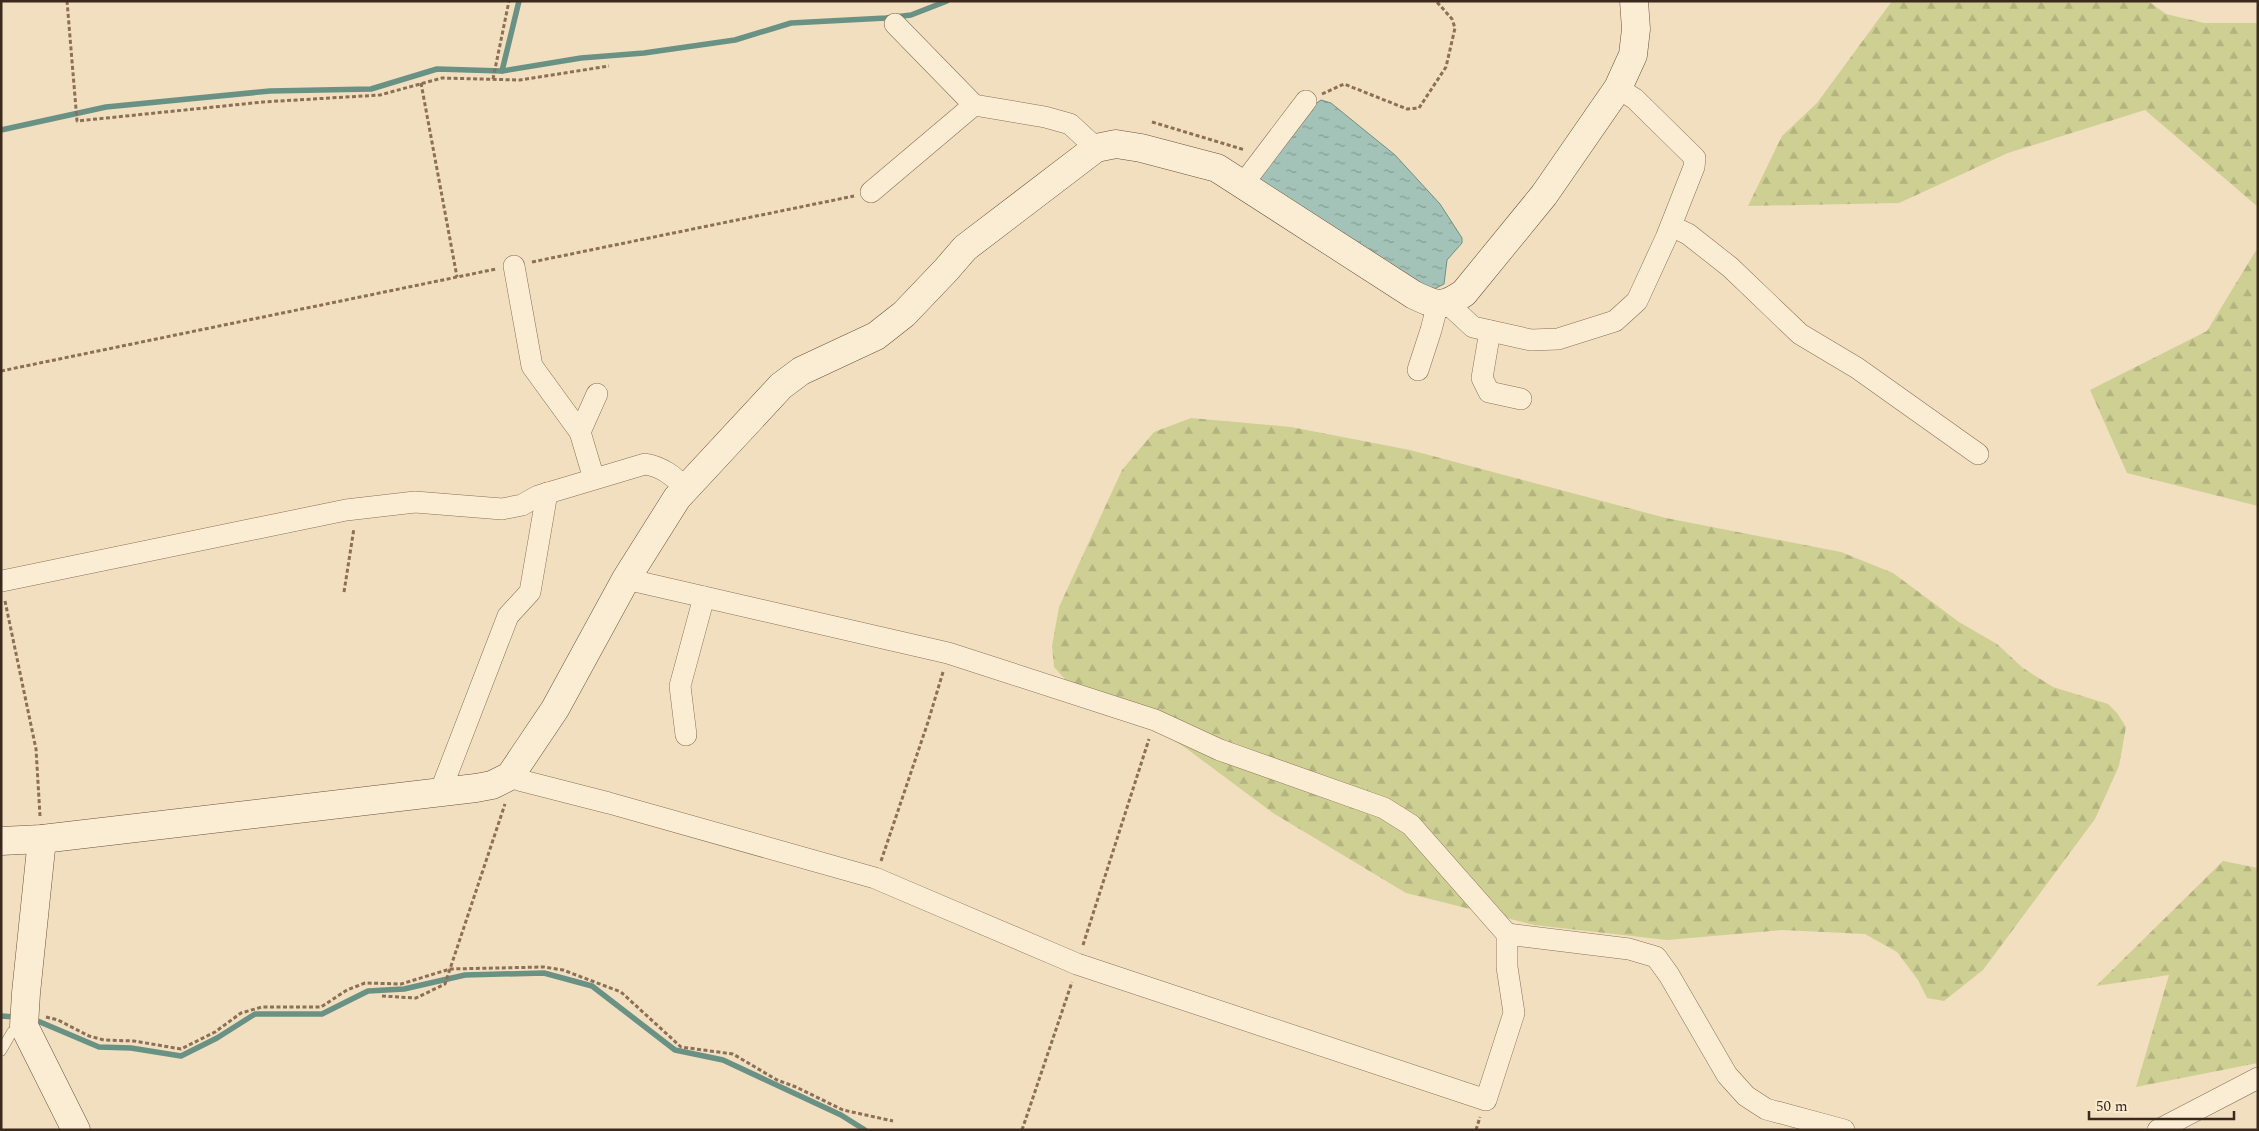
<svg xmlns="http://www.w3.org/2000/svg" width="2259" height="1131" viewBox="0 0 2259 1131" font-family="Spectral,serif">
<defs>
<pattern id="forest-firs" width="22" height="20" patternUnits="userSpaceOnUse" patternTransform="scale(1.25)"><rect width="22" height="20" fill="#ced093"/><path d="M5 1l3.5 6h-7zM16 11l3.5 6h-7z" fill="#b2b37e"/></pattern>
<pattern id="water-ripples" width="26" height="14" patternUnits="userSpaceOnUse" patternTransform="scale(1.25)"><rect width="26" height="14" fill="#a3c3b8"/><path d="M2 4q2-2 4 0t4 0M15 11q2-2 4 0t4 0" fill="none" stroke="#869e95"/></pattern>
</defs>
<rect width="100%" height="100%" fill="#f1dfc0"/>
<g fill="url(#forest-firs)">
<path d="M 1892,1 L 2148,1 L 2166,14 L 2204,23 L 2258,23 L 2258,207 L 2145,110 L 2008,153 L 1899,203 L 1748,206 L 1782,136 L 1817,103 Z"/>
<path d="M 2258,247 L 2258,506 L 2127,473 L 2090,390 L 2207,331 Z"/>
<path d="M 1191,418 L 1291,427 L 1410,450 L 1666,518 L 1841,552 L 1893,573 L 1959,622 L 1997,644 L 2023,668 L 2053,687 L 2108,704 L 2117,713 L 2126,727 L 2119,766 L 2095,819 L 1983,970 L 1944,1001 L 1927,998 L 1918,980 L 1897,952 L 1865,934 L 1782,930 L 1667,940 L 1534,925 L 1406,893 L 1273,813 L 1187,749 L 1155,728 L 1072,687 L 1054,667 L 1052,646 L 1059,607 L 1122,470 L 1154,432 Z"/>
<path d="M 2223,861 L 2258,868 L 2258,1063 L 2136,1087 L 2169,975 L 2096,986 Z"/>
</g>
<path fill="url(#water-ripples)" stroke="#699285" d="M 1321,100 L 1331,103 L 1395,155 L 1440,204 L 1462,238 L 1462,243 L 1447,260 L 1444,284 L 1434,289 L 1416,282 L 1256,180 L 1305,111 Z"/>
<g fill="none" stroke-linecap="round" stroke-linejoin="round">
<g stroke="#699285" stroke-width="5.5">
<path d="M 502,71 L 519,1"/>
<path d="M 1,130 L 106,107 L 270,91 L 371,89 L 437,69 L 502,71 L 581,58 L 644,53 L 735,40 L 791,23 L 886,18 L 911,15 L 947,1"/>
<path d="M 1,1016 L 16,1017"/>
<path d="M 33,1019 L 99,1047 L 131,1048 L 181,1056 L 217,1038 L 255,1014 L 322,1014 L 368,991 L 404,989 L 465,975 L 544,973 L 592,986 L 675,1050 L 723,1060 L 841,1115 L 865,1130"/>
</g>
<g stroke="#8c6f56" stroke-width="11">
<path id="lane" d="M 1,1051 L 12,1032 L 25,1030"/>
</g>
<g stroke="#8c6f56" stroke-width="22">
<g id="street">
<path d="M 895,24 L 974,105"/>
<path d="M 1243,184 L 1306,101"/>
<path d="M 871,192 L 974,105 L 1045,117 L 1070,124 L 1096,148"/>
<path d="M 1671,226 L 1688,234 L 1730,267 L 1800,334 L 1857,368 L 1978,454"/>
<path d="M 514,266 L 532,366 L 580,432"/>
<path d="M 1448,304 L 1473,327 L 1531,340 L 1558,339 L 1615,321 L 1637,301 L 1666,238 L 1694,167 L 1695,158 L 1635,99 L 1618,88"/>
<path d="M 1490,331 L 1482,378 L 1489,392 L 1521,399"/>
<path d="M 1418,370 L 1431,330 L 1438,303"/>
<path d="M 594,479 L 580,432 L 597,394"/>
<path d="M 2,581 L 346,510 L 415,502 L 502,509 L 522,505 L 538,496 L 645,464 C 663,467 673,476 686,488"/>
<path d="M 686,735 L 680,686 L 704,597"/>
<path d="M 510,776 L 519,780 L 609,803 L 875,878 L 1077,964 L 1486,1100 L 1514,1013 L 1507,967 L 1507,934 L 1411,825 L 1384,808 L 1220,750 L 1155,720 L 948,653 L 626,579"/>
<path d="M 444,791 L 444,782 L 508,616 L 530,592 L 547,493"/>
<path d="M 1507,934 L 1629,949 L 1656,957 L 1669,975 L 1727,1075 L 1746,1096 L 1766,1109 L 1844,1130"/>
<path d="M 2158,1130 L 2258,1078"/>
</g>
</g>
<g stroke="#6e503a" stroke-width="29">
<g id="secondary">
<path d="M 42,839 L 26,993 L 24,1026 L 76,1130"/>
<path d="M 1,841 L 42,839 L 476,788 L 492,785 L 510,776 L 555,709 L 626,579 L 677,498 L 781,386 L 801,371 L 876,336 L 904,314 L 946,270 L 965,248 L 1096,148 L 1116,144 L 1141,148 L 1217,168 L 1414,295 C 1437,306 1442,308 1464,293 L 1544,195 L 1618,88 L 1633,55 L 1636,29 L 1634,1"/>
</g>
</g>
<g stroke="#8c6f56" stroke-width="3" stroke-dasharray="4 2.5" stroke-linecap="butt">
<path d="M 67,1 L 77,121 L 263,102 L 380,95 L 442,78 L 520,80 L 609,66"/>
<path d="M 493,79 L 509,1"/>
<path d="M 421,83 L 457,277"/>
<path d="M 1322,94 L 1344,84 L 1407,109 L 1419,108 L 1446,67 L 1455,28 L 1452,19 L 1436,1"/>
<path d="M 1152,122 L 1245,150"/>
<path d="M 532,262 L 854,196"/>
<path d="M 1,371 L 496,269"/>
<path d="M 344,592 L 354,528"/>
<path d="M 5,601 L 36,749 L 40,816"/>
<path d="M 881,861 L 928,722 L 943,672"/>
<path d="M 1083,945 L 1149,739"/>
<path d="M 382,996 L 416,998 L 445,984 L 505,804"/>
<path d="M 46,1017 L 58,1020 L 89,1036 L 104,1040 L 134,1041 L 181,1049 L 215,1032 L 241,1013 L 262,1007 L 321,1007 L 347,990 L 365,983 L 401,984 L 450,969 L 544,967 L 563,970 L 621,992 L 681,1047 L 733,1054 L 777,1080 L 796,1087 L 843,1110 L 893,1121"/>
<path d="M 1022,1130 L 1072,982"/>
<path d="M 1476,1130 L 1480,1117"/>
</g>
<use href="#lane" stroke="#fbedd4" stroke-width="10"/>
<use href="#street" stroke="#fbedd4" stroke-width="21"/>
<use href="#secondary" stroke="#fbedd4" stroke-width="28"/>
</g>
<rect width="2259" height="1131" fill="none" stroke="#3b291c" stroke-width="5"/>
<path d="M2089 1111v8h145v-8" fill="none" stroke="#3b291c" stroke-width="2.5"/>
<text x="2096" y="1111" font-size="15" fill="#3b291c" stroke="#f8ead0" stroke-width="4" paint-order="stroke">50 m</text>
</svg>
